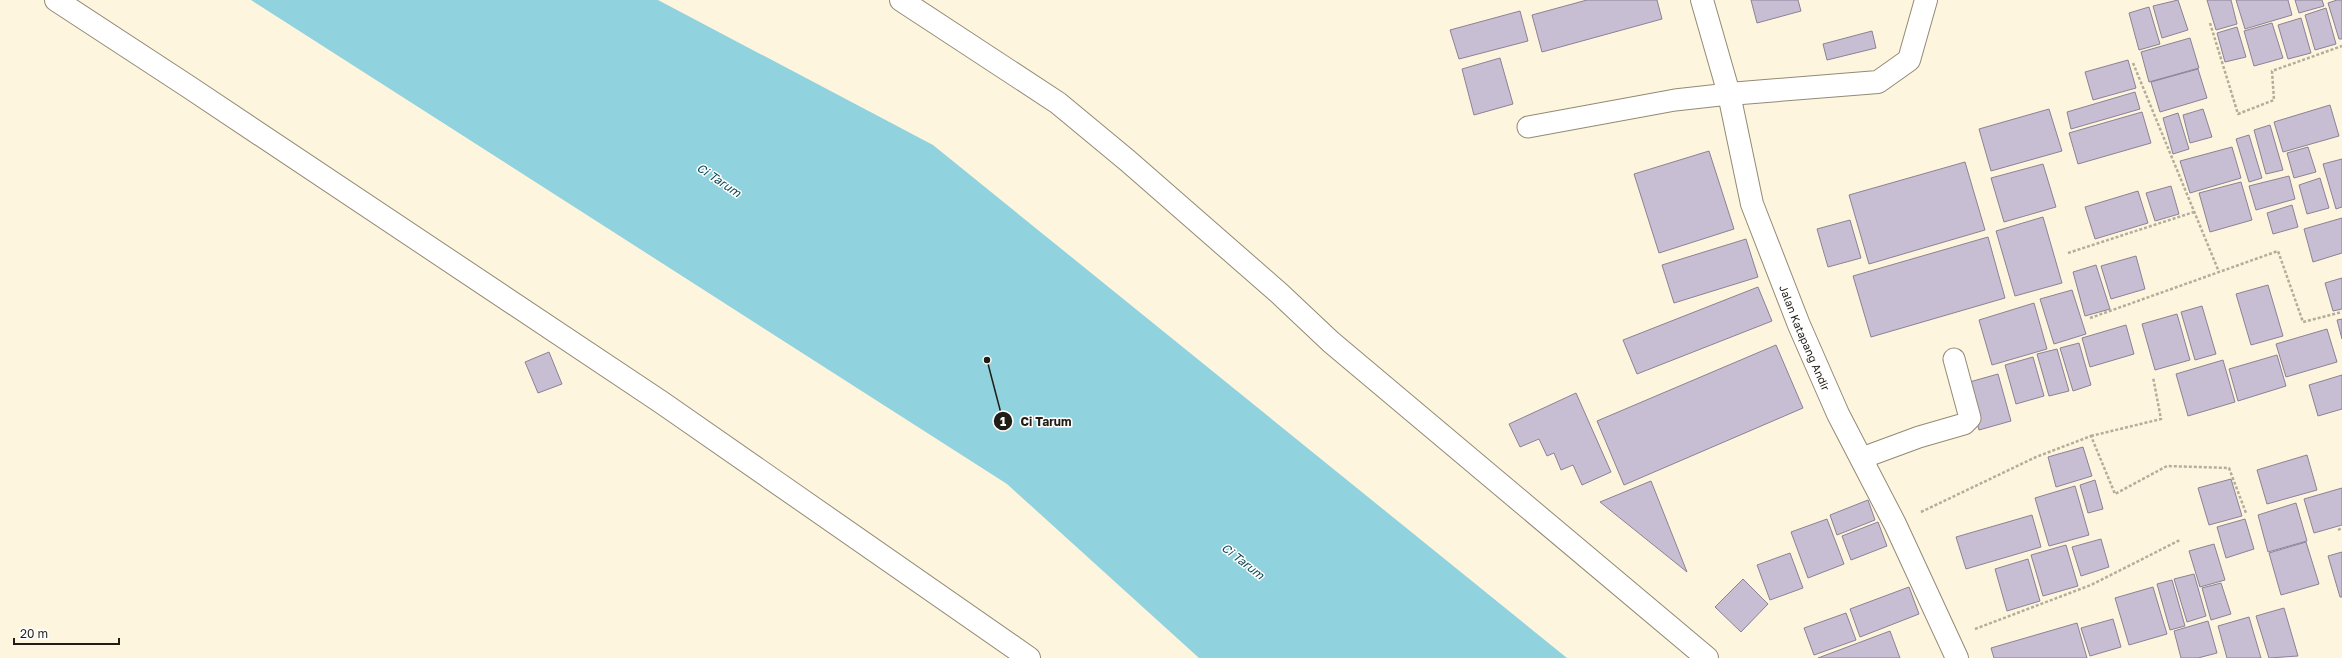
<svg xmlns="http://www.w3.org/2000/svg" width="2342" height="658" viewBox="0 0 2342 658" font-family="'Golos Text',sans-serif">
<rect width="100%" height="100%" fill="#fef5de"/>
<path fill="#90d3df" d="M 251,0 L 658,0 L 933,145 L 1567,658 L 1199,658 L 1007,484 Z"/>
<g fill="#c8bed4" stroke="#8b8296">
<path d="M 1587,0 L 1657,0 L 1662,19 L 1542,52 L 1532,15 Z"/>
<path d="M 1751,0 L 1798,0 L 1801,11 L 1757,23 Z"/>
<path d="M 2178,0 L 2188,30 L 2162,38 L 2153,6 Z"/>
<path d="M 2207,0 L 2231,0 L 2237,24 L 2216,30 Z"/>
<path d="M 2236,0 L 2288,0 L 2292,15 L 2245,29 Z"/>
<path d="M 2295,0 L 2322,0 L 2324,6 L 2299,13 Z"/>
<path d="M 2337,0 L 2342,0 L 2342,39 L 2339,39 L 2328,3 Z"/>
<path d="M 2149,7 L 2160,44 L 2139,50 L 2129,13 Z"/>
<path d="M 2326,8 L 2336,44 L 2315,50 L 2305,15 Z"/>
<path d="M 1520,11 L 1528,41 L 1459,59 L 1450,30 Z"/>
<path d="M 2301,18 L 2311,53 L 2288,59 L 2278,25 Z"/>
<path d="M 2272,23 L 2283,58 L 2254,66 L 2244,31 Z"/>
<path d="M 2237,27 L 2246,57 L 2225,62 L 2217,33 Z"/>
<path d="M 1872,31 L 1876,48 L 1827,60 L 1823,44 Z"/>
<path d="M 2190,38 L 2199,68 L 2149,82 L 2141,52 Z"/>
<path d="M 1500,58 L 1513,104 L 1474,115 L 1462,69 Z"/>
<path d="M 2128,60 L 2136,88 L 2093,100 L 2085,72 Z"/>
<path d="M 2198,69 L 2207,98 L 2160,112 L 2151,82 Z"/>
<path d="M 2135,92 L 2140,109 L 2071,129 L 2067,112 Z"/>
<path d="M 2330,105 L 2339,136 L 2283,152 L 2274,122 Z"/>
<path d="M 2049,109 L 2062,151 L 1991,171 L 1979,129 Z"/>
<path d="M 2203,109 L 2212,137 L 2190,143 L 2183,115 Z"/>
<path d="M 2142,112 L 2151,143 L 2078,164 L 2069,133 Z"/>
<path d="M 2178,113 L 2189,149 L 2173,154 L 2163,118 Z"/>
<path d="M 2270,125 L 2283,170 L 2266,174 L 2254,130 Z"/>
<path d="M 2249,135 L 2262,178 L 2249,182 L 2236,139 Z"/>
<path d="M 2232,147 L 2241,178 L 2190,193 L 2180,161 Z"/>
<path d="M 2308,147 L 2316,172 L 2294,178 L 2287,153 Z"/>
<path d="M 1709,151 L 1734,229 L 1659,253 L 1634,174 Z"/>
<path d="M 2342,159 L 2342,207 L 2336,209 L 2323,164 Z"/>
<path d="M 1965,162 L 1985,230 L 1869,264 L 1849,195 Z"/>
<path d="M 2043,164 L 2056,207 L 2004,222 L 1991,178 Z"/>
<path d="M 2289,176 L 2295,199 L 2256,210 L 2249,186 Z"/>
<path d="M 2320,178 L 2329,208 L 2307,214 L 2299,185 Z"/>
<path d="M 2241,182 L 2252,220 L 2210,232 L 2199,193 Z"/>
<path d="M 2171,186 L 2179,214 L 2155,221 L 2146,193 Z"/>
<path d="M 2138,191 L 2148,223 L 2095,239 L 2085,207 Z"/>
<path d="M 2292,205 L 2298,227 L 2273,234 L 2267,213 Z"/>
<path d="M 2043,217 L 2062,283 L 2015,296 L 1996,231 Z"/>
<path d="M 2342,218 L 2342,253 L 2313,262 L 2304,229 Z"/>
<path d="M 1850,220 L 1861,258 L 1828,267 L 1817,229 Z"/>
<path d="M 1988,237 L 2005,298 L 1871,337 L 1853,276 Z"/>
<path d="M 1746,239 L 1758,277 L 1674,303 L 1662,265 Z"/>
<path d="M 2136,256 L 2145,289 L 2111,299 L 2101,266 Z"/>
<path d="M 2096,265 L 2110,309 L 2085,316 L 2073,272 Z"/>
<path d="M 2342,278 L 2342,309 L 2333,311 L 2325,283 Z"/>
<path d="M 2268,285 L 2283,336 L 2251,345 L 2236,294 Z"/>
<path d="M 1758,287 L 1772,321 L 1637,374 L 1623,340 Z"/>
<path d="M 2072,290 L 2086,334 L 2054,344 L 2040,299 Z"/>
<path d="M 2034,303 L 2047,349 L 1992,365 L 1979,320 Z"/>
<path d="M 2202,306 L 2216,354 L 2195,360 L 2181,312 Z"/>
<path d="M 2177,314 L 2190,360 L 2155,370 L 2142,324 Z"/>
<path d="M 2342,319 L 2342,339 L 2337,320 Z"/>
<path d="M 2126,325 L 2134,354 L 2090,367 L 2082,338 Z"/>
<path d="M 2327,329 L 2337,362 L 2286,377 L 2276,344 Z"/>
<path d="M 2079,343 L 2091,385 L 2073,391 L 2060,348 Z"/>
<path d="M 1776,345 L 1803,408 L 1624,485 L 1597,421 Z"/>
<path d="M 2057,349 L 2069,391 L 2049,396 L 2037,354 Z"/>
<path d="M 549,352 L 562,384 L 538,393 L 525,362 Z"/>
<path d="M 2277,355 L 2286,386 L 2238,401 L 2229,369 Z"/>
<path d="M 2033,357 L 2044,396 L 2016,404 L 2005,365 Z"/>
<path d="M 2223,360 L 2235,402 L 2188,416 L 2176,374 Z"/>
<path d="M 1998,374 L 2011,421 L 1979,430 L 1966,383 Z"/>
<path d="M 2342,375 L 2342,409 L 2318,416 L 2309,385 Z"/>
<path d="M 1576,393 L 1611,472 L 1582,485 L 1573,465 L 1561,470 L 1554,453 L 1547,456 L 1539,439 L 1520,447 L 1509,424 Z"/>
<path d="M 2083,447 L 2092,476 L 2056,487 L 2048,457 Z"/>
<path d="M 2307,455 L 2317,490 L 2267,504 L 2257,470 Z"/>
<path d="M 2231,479 L 2242,516 L 2209,525 L 2198,488 Z"/>
<path d="M 2095,480 L 2103,509 L 2088,513 L 2080,485 Z"/>
<path d="M 1651,481 L 1687,572 L 1600,502 Z"/>
<path d="M 2075,486 L 2089,535 L 2049,546 L 2035,498 Z"/>
<path d="M 2342,488 L 2342,525 L 2314,533 L 2304,499 Z"/>
<path d="M 1868,500 L 1875,520 L 1837,535 L 1830,515 Z"/>
<path d="M 2296,503 L 2307,541 L 2268,552 L 2258,515 Z"/>
<path d="M 2032,515 L 2041,547 L 1966,569 L 1956,537 Z"/>
<path d="M 1827,519 L 1844,564 L 1808,578 L 1791,532 Z"/>
<path d="M 2245,519 L 2254,549 L 2226,558 L 2217,527 Z"/>
<path d="M 1878,522 L 1887,546 L 1851,560 L 1842,536 Z"/>
<path d="M 2101,539 L 2109,567 L 2081,576 L 2072,547 Z"/>
<path d="M 2306,542 L 2319,584 L 2281,595 L 2269,553 Z"/>
<path d="M 2214,544 L 2225,580 L 2200,587 L 2189,551 Z"/>
<path d="M 2066,545 L 2078,586 L 2043,596 L 2031,555 Z"/>
<path d="M 2342,552 L 2342,597 L 2340,597 L 2328,556 Z"/>
<path d="M 1790,553 L 1803,588 L 1770,600 L 1757,565 Z"/>
<path d="M 2028,559 L 2040,601 L 2007,611 L 1995,569 Z"/>
<path d="M 2194,574 L 2206,616 L 2187,622 L 2174,579 Z"/>
<path d="M 1743,579 L 1768,604 L 1741,632 L 1715,607 Z"/>
<path d="M 2172,580 L 2185,626 L 2170,630 L 2157,584 Z"/>
<path d="M 2221,583 L 2231,614 L 2211,620 L 2202,588 Z"/>
<path d="M 1909,587 L 1919,614 L 1860,637 L 1850,609 Z"/>
<path d="M 2153,587 L 2167,634 L 2129,645 L 2115,598 Z"/>
<path d="M 2284,608 L 2298,656 L 2269,658 L 2256,616 Z"/>
<path d="M 1846,613 L 1856,640 L 1814,655 L 1804,628 Z"/>
<path d="M 2249,617 L 2261,658 L 2227,658 L 2218,626 Z"/>
<path d="M 2113,619 L 2121,647 L 2090,656 L 2081,628 Z"/>
<path d="M 2208,621 L 2217,653 L 2198,658 L 2181,658 L 2174,631 Z"/>
<path d="M 2077,623 L 2087,658 L 1994,658 L 1991,648 Z"/>
<path d="M 1890,631 L 1900,658 L 1818,658 Z"/>
</g>
<g fill="none" stroke-linecap="round" stroke-linejoin="round">
<g stroke="#938a75" stroke-width="23">
<g id="service">
<path d="M 1528,127 L 1675,100 L 1729,94"/>
<path d="M 1862,458 L 1919,437 L 1964,424 L 1970,418 L 1954,359"/>
</g>
</g>
<g stroke="#938a75" stroke-width="24">
<g id="minor">
<path d="M 56,0 L 189,87 L 661,402 L 1029,658"/>
<path d="M 901,0 L 1058,103 L 1128,161 L 1279,293 L 1331,342 L 1707,658"/>
<path d="M 1729,94 L 1878,82 L 1909,60 L 1926,0"/>
</g>
</g>
<g stroke="#938a75" stroke-width="24">
<g id="tertiary">
<path id="s1" d="M 1702,0 L 1729,94 L 1752,204 L 1799,325 L 1838,414 L 1895,524 L 1957,658"/>
</g>
</g>
<g stroke="#b4ad9b" stroke-width="2.5" stroke-dasharray="3 2" stroke-linecap="butt">
<path d="M 2210,23 L 2238,114 L 2274,100 L 2272,71 L 2342,46"/>
<path d="M 2133,63 L 2219,272"/>
<path d="M 2068,253 L 2194,212"/>
<path d="M 2090,318 L 2278,251 L 2303,322 L 2342,312"/>
<path d="M 2091,436 L 2161,419 L 2153,377"/>
<path d="M 1921,512 L 2036,457 L 2091,436 L 2115,494 L 2167,466 L 2229,468 L 2246,513"/>
<path d="M 2338,530 L 2342,528"/>
<path d="M 1975,629 L 2091,585 L 2180,540"/>
</g>
<use href="#service" stroke="#fff" stroke-width="21"/>
<use href="#minor" stroke="#fff" stroke-width="22"/>
<use href="#tertiary" stroke="#fff" stroke-width="22"/>
</g>
<g text-anchor="middle" dominant-baseline="central" stroke-width="3" stroke-linejoin="round" paint-order="stroke">
<g font-size="11" fill="#201d15" stroke="#fff">
<text stroke="none"><textPath href="#s1" startOffset="354">Jalan Katapang Andir</textPath></text>
</g>
<g font-size="12" font-style="italic" fill="#0f4b54" stroke="#fff">
<text transform="translate(719 180) rotate(34)">Ci Tarum</text>
<text transform="translate(1243 561) rotate(38)">Ci Tarum</text>
</g>
</g>
<path fill="none" stroke="#201d15" stroke-width="1.5" d="M987 360L1003 421"/>
<g fill="#201d15" stroke="#fff" stroke-width="1.5">
<circle cx="987" cy="360" r="4"/>
<circle cx="1003" cy="421" r="10"/>
</g>
<g font-size="12" text-anchor="middle" font-weight="bold" fill="#fff">
<text x="1003" y="426">1</text>
</g>
<g font-size="12" text-anchor="middle" font-weight="bold" fill="#201d15" stroke="#fff" stroke-width="3" stroke-linejoin="round" paint-order="stroke">
<text x="1046" y="426">Ci Tarum</text>
</g>
<path d="M14 638v6h105v-6" fill="none" stroke="#201d15" stroke-width="2"/>
<text x="20" y="638" font-size="12" fill="#201d15" stroke="#ffffff" stroke-width="3" paint-order="stroke">20 m</text>
</svg>
